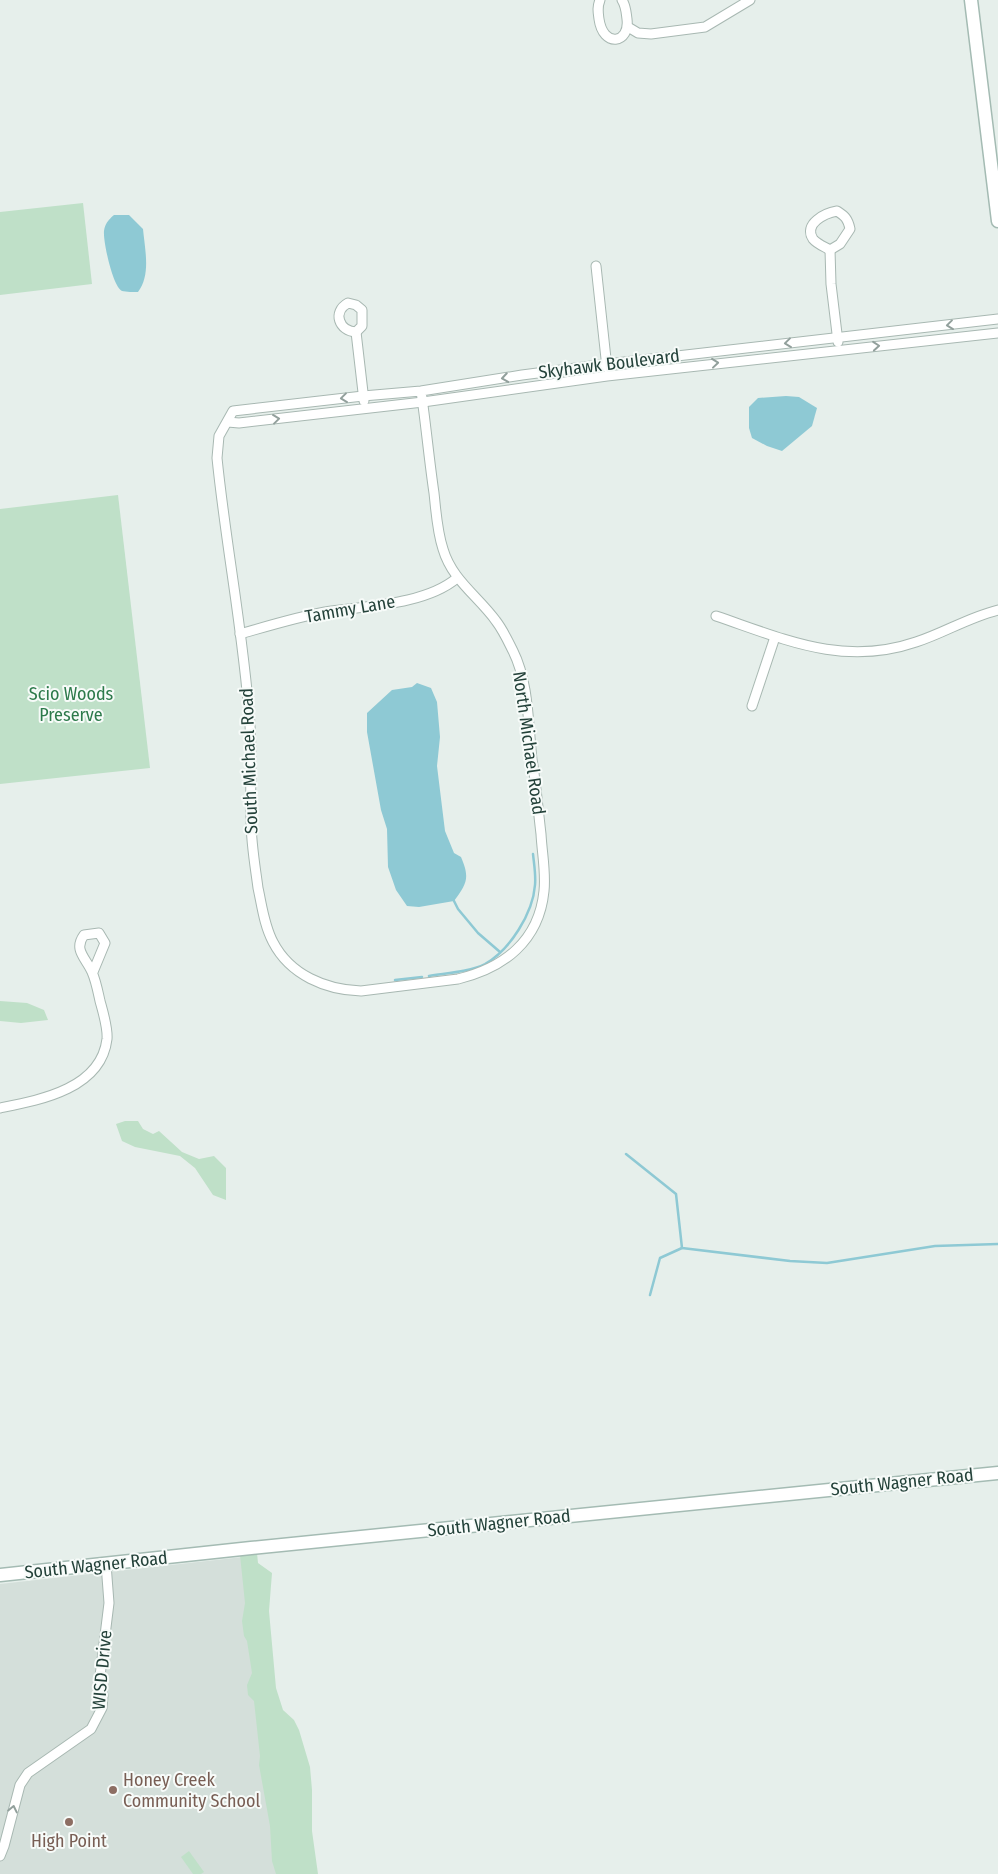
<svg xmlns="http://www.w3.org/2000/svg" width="998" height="1874" viewBox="0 0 998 1874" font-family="'Fira Sans Condensed',sans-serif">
<rect width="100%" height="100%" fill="#e6efeb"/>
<path fill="#d4dfda" d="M 243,1557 L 277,1874 L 0,1874 L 0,1584 Z"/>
<g fill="#bfe0c8">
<path d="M 83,203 L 92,284 L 0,295 L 0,212 Z"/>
<path d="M 118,495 L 150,768 L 0,784 L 0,509 Z"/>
<path d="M 0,1001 L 27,1003 L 44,1010 L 48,1020 L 21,1023 L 0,1021 Z"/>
<path d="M 125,1121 L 138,1121 L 143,1129 L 153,1134 L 159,1131 L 182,1152 L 199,1159 L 214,1156 L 226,1168 L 226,1200 L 213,1195 L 195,1168 L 180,1156 L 135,1147 L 122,1141 L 116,1124 Z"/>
<path d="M 257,1553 L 258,1563 L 272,1573 L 269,1611 L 276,1688 L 283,1710 L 294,1720 L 299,1730 L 310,1767 L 312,1790 L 312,1831 L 318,1874 L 276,1874 L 272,1861 L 270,1826 L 259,1765 L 260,1756 L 254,1701 L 248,1695 L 247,1685 L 252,1673 L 247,1641 L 244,1636 L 242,1621 L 245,1603 L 240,1555 Z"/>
<path d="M 189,1851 L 204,1872 L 201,1874 L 193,1874 L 181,1857 Z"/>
</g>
<g fill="#8ec9d4">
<path d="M 114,215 L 129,215 L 143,229 C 145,250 151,275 138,292 C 134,292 126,292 122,291 C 113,287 103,242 104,231 C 105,224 108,220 114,215 Z"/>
<path d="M 786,396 L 799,397 L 817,408 L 812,426 L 782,451 L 767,446 L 752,438 L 749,428 L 749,407 L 758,398 Z"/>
<path d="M 417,683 L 431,688 L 437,702 L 440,737 L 437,766 L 445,831 L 454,853 L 461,857 C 470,878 467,883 454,901 L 419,907 L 407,906 L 396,890 L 388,867 L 387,829 L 381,810 L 367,732 L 367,713 L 392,690 L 412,687 Z"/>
</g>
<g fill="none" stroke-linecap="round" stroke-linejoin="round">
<g stroke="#8ec9d4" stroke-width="2.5">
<path d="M 454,901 L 458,909 L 478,933 L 500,952"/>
<path d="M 429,976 C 447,973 469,972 485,964 C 510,950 533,913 535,885 C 536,875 534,864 533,854"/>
<path d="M 395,980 L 422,977"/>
<path d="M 626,1154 L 676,1194 L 682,1248 L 790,1261 L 827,1263 L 935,1246 L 998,1244"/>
<path d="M 650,1295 L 660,1258 L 682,1248"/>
</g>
<g stroke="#a8b8b2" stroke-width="11">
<g id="minor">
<path d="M 600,0 C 597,7 598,12 599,19 C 603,48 630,44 627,19 C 626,12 626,6 622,0"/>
<path d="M 628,27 L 638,33 L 651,34 L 705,27 L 750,0"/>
<path d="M 837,211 C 845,216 848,219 850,229 L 840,244 L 830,250 C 825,247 817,244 813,239 C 803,224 825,213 837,211 Z"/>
<path d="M 830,250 L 831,284 L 838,342"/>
<path d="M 596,266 L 607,368"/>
<path d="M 348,303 L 356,305 L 362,310 L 362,326 L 356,332 C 339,331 332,312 348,303 Z"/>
<path d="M 356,332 L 364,401"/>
<path d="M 421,391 C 426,425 429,459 434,493 C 436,511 437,531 443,549 C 452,580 478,596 496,621 C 503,630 508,641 513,651 C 529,683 528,724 532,759 C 536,784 538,809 541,834 C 542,853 546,872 544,891 C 539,941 504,968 458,979 L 361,991 C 326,990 290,975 273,942 C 264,925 262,906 258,888 C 255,865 251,843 251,820 C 250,788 252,757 250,725 C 244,636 226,547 217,458 L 219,436 L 233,411 L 363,396 L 421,391 L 522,375 L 607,364 L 998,319"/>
<path d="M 228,422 L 239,423 L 423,402 L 607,376 L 998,333"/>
<path d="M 716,616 C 784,639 843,667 916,642 C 944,633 969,617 998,610"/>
<path d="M 240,634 C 268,626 297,617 325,612 C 365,606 425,605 457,578"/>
<path d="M 752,706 L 775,637"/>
<path d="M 0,1108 C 40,1100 101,1089 107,1039 C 108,1028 103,1012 100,1001 C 98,992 96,981 92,972 C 86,958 73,950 84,935 L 99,933 L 105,943 L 93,972"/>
<path d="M 0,1856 L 4,1846 L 20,1785 L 28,1773 L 91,1729 L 102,1708 L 103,1696 L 100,1676 L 109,1603 L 106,1564"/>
</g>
</g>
<g stroke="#a4bbb3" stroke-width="15">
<g id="secondary">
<path d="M 971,0 L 998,221"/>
<path d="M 0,1575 L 251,1548 L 998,1473"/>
</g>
</g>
<use href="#minor" stroke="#fff" stroke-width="9"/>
<use href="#secondary" stroke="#fff" stroke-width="12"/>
</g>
<defs><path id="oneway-chevron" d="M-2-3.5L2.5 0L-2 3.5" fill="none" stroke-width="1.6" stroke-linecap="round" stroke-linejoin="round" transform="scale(1.25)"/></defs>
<g stroke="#92a09c">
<use href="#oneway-chevron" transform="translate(950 325) rotate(173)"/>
<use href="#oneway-chevron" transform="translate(788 343) rotate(173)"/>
<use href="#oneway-chevron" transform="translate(876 346) rotate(-5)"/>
<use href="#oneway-chevron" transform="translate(715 363) rotate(-6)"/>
<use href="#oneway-chevron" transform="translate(505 378) rotate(171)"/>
<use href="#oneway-chevron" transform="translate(344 398) rotate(173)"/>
<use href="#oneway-chevron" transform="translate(276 419) rotate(-7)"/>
<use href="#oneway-chevron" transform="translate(13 1809) rotate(-78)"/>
</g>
<g fill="#8d6e63" stroke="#f7fbf9" stroke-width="2">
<circle cx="113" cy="1790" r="5"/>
<circle cx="69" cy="1822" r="5"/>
</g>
<g text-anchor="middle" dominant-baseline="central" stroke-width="4" stroke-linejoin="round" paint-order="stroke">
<g font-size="18" fill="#24423a" stroke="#f7fbf9">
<text transform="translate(609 364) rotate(-7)">Skyhawk Boulevard</text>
<text transform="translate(350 609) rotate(-10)">Tammy Lane</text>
<text transform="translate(529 743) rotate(82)">North Michael Road</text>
<text transform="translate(249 761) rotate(-92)">South Michael Road</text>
<text transform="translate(902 1482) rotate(-6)">South Wagner Road</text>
<text transform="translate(499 1523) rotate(-6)">South Wagner Road</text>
<text transform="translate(96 1565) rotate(-6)">South Wagner Road</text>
<text transform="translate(102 1670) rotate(-85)">WISD Drive</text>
</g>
<g font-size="18" fill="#2d7a4b" stroke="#f7fbf9">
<text x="71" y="694">Scio Woods<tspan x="71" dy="21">Preserve</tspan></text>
</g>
<g font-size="18" fill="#785e54" stroke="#f7fbf9" text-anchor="start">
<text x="123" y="1780">Honey Creek<tspan x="123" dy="21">Community School</tspan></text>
<text x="69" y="1841" text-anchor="middle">High Point</text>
</g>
</g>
</svg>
